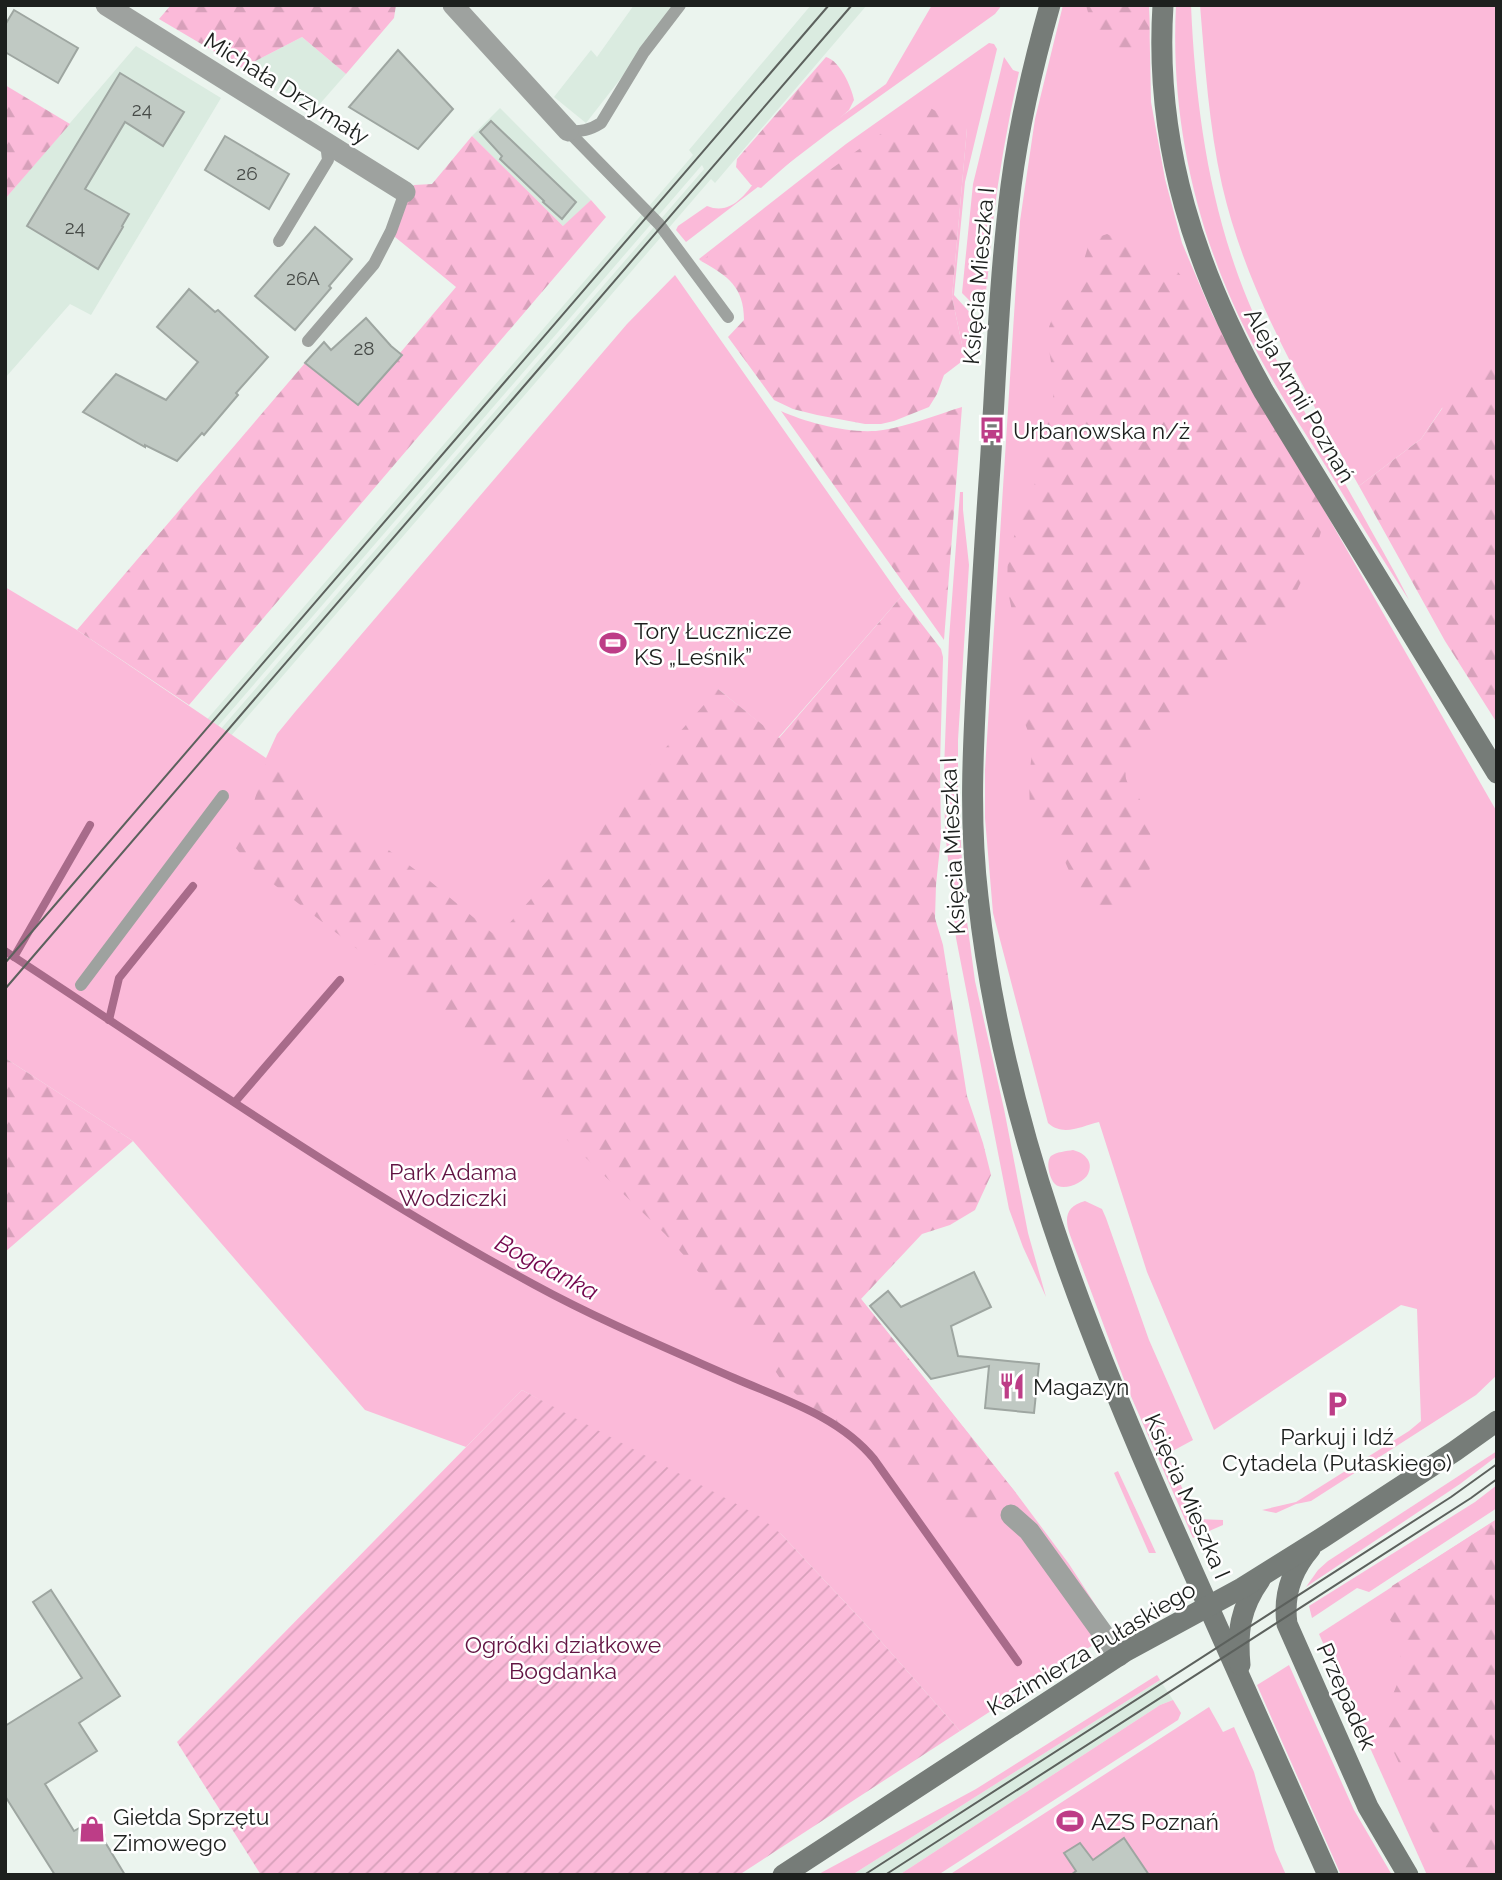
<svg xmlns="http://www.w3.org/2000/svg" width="1502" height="1880" viewBox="0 0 1502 1880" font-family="Raleway,sans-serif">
<defs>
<pattern id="forest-firs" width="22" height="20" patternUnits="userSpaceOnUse" patternTransform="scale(1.75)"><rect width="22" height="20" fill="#fbbad9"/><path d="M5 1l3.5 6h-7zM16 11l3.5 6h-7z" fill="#d7a0ba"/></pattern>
<pattern id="garden-furrows" width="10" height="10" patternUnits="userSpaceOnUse" patternTransform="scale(1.75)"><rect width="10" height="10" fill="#fbbad9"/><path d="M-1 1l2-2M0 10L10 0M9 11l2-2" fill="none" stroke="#d7a0ba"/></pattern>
</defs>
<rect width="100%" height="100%" fill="#ebf4ee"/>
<g fill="#daebe0">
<path d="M 634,5 L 678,5 L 586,123 L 554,97 L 591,50 L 597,57 Z"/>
<path d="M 811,5 L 867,5 L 715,183 L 711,179 L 5,998 L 5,979 L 704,169 L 702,165 L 5,973 L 5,954 L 693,155 L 689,150 Z"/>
<path d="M 302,37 L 346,74 L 311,114 L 242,68 Z"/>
<path d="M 136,46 L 221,98 L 91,315 L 70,304 L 5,378 L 5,199 Z"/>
<path d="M 500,108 L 591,200 L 564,227 L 472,136 Z"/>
<path d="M 1160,1680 L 1173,1700 L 1160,1705 L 899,1875 L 852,1875 Z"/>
</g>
<g fill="#fbbad9">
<path d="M 932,5 L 1002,5 L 995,14 L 831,131 L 686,242 L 676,230 L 678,226 L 707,206 C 731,216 746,194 759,176 L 886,84 Z"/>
<path d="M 1063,5 L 1149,5 L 1151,102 L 1165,179 L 1182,243 L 1213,316 L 1497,812 L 1497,1375 L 1476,1395 L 1311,1501 L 1296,1504 L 1276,1513 L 1262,1510 L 1296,1502 L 1409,1431 L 1421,1421 L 1417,1309 L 1401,1305 L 1214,1430 L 1147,1272 L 1099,1122 C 1082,1126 1063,1137 1048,1123 L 993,913 L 985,818 L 985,770 L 1020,221 L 1035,119 Z"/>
<path d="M 1176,5 L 1191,5 C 1196,122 1214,239 1268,344 C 1299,404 1333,462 1366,521 C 1380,547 1396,573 1409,600 C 1380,556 1353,511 1325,465 C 1298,422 1270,379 1247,333 C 1196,232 1170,118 1176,5 Z"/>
<path d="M 1200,5 L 1497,5 L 1497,396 L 1442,408 L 1421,439 L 1359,486 C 1305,390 1247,294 1222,185 C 1209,126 1205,65 1200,5 Z"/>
<path d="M 989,43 L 994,44 L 997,49 L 965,182 L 954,295 L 973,316 L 965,359 L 952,297 L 967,128 L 701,261 L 699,259 L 846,144 Z"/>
<path d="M 1004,57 L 1013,70 L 1019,72 C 1008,122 999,172 993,222 C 989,252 989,280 983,309 L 976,307 L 962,293 L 973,184 Z"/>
<path d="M 675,275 L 901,597 L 778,738 L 718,689 L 861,1299 L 1016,1493 L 1069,1564 L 1113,1632 L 960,1731 L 871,1630 L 781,1534 L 522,1390 L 466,1447 L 365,1410 L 133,1141 L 5,1058 L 5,587 L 77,630 L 266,758 L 277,734 L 295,712 L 627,324 Z"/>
<path d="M 960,492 L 963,492 L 963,510 L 969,565 L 958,740 L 958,789 L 964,899 L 975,981 L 1004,1109 L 1028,1233 L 1046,1297 L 1023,1247 L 1009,1209 L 956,938 L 945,830 L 944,770 L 949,639 Z"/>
<path d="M 1073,1150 C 1085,1153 1094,1162 1088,1174 C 1084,1182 1067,1190 1058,1186 C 1050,1183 1045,1162 1051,1156 C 1056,1152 1067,1151 1073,1150 Z"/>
<path d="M 1085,1201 L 1102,1209 L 1106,1218 L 1149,1340 L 1193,1440 L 1167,1454 L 1196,1519 L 1223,1520 L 1223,1525 L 1193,1538 L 1126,1385 L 1070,1235 C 1064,1218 1066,1206 1085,1201 Z"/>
<path d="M 1497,1451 L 1497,1456 L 1460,1484 L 1306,1587 L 1318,1570 L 1328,1561 Z"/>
<path d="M 1118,1471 L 1151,1542 L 1156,1553 L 1149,1553 L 1114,1473 Z"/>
<path d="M 1497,1485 L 1497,1508 L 1369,1592 L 1357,1588 L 1312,1618 L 1309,1606 L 1475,1502 Z"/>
<path d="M 1497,1519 L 1497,1875 L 1427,1875 L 1319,1634 Z"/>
<path d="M 1289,1665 L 1354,1810 L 1392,1875 L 1341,1875 L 1257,1685 Z"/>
<path d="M 1157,1675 L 1160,1680 L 852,1875 L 817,1875 L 976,1789 Z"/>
<path d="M 1173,1700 L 1181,1713 L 1178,1720 L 938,1875 L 899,1875 L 1160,1705 Z"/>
<path d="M 1209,1707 L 1223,1732 L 1234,1727 L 1254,1772 L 1275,1850 L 1286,1875 L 1149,1875 L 1124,1839 L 1079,1875 L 949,1875 Z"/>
</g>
<g fill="url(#forest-firs)">
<path d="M 171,5 L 396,5 L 394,18 L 346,74 L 302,37 L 242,68 L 159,19 Z"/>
<path d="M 1086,5 L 1149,5 C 1149,28 1155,60 1126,64 C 1105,55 1091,26 1086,5 Z"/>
<path d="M 826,57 C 840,61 851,86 854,100 L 849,110 L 761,188 L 751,185 L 736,167 L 737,159 Z"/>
<path d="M 5,85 L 70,124 L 5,199 Z"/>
<path d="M 923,104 L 967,128 L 952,297 L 965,359 L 944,375 L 937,394 L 929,407 L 894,421 L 881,424 L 865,424 L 817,415 L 793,409 L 774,400 L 728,337 L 744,320 C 744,287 728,276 701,261 Z"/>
<path d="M 472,136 L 563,226 L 591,200 L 606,217 L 189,705 L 77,630 L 305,363 L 358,405 L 402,355 L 400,353 L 456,287 L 395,237 L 395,213 L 414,185 L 432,184 Z"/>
<path d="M 1107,234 L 1141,250 L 1178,272 L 1213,316 L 1326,514 L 1315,553 L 1288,609 L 1252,638 L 1131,755 C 1117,786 1133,783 1144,807 C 1147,813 1148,822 1149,828 C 1158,862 1147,881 1130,909 L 1095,906 L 1073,880 L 1060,850 L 1030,814 L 1029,778 L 1033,744 L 1022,716 L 1019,644 L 1007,587 L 1008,552 L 1035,483 L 1053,398 L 1053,374 L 1048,344 L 1049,327 L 1057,306 L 1079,293 L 1084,280 L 1083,263 L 1090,240 Z"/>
<path d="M 1497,361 L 1497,723 L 1445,641 L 1359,486 L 1421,439 L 1446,403 Z"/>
<path d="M 962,407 L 944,640 L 781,411 C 807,423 854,435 883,430 C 909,426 936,415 962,407 Z"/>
<path d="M 901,597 L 941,649 L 943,657 L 940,765 L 941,837 L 936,885 L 935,918 L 943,945 L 967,1096 L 983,1143 L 991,1175 L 975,1210 L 950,1225 L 922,1234 L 861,1299 L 1016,1493 L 969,1524 L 877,1450 L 838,1430 L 783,1383 L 747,1327 L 665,1234 L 533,1107 L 431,1014 L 361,952 L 250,866 L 231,842 L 252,808 L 267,760 L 425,877 L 497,937 L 718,689 L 779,738 Z"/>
<path d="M 5,1058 L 133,1141 L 5,1252 Z"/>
<path d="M 1497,1519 L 1497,1875 L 1461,1875 L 1427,1823 L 1390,1744 L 1386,1711 L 1403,1670 L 1396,1628 L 1385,1613 L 1392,1586 Z"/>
</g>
<path fill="url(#garden-furrows)" d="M 522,1390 L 759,1516 L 781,1534 L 871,1630 L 960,1731 L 739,1875 L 261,1875 L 177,1742 Z"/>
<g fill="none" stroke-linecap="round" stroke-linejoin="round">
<g stroke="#a86b8a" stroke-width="8">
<path d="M 5,951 C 179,1065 350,1185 533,1284 C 597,1319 666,1348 734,1378 C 782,1399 839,1416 874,1459 L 1018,1662"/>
<path d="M 14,957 L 90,825"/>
<path d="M 109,1020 L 119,978 L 193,886"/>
<path d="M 235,1102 L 340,980"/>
</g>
</g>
<g fill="#c0c9c3" stroke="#9ea6a1" stroke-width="2">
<path d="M 14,10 L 78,48 L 58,83 L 5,52 L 5,25 Z"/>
<path d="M 398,50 L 453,109 L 418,149 L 349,107 Z"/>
<path d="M 120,73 L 184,112 L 163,146 L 125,122 L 85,189 L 129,214 L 122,226 L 123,227 L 98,269 L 27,226 Z"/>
<path d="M 491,121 L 576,202 L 562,219 L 543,202 L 544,201 L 500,159 L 502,156 L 480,132 Z"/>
<path d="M 225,136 L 289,174 L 269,209 L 205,170 Z"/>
<path d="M 315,227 L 352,259 L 329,286 L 331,288 L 295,330 L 255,296 Z"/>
<path d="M 189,289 L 215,312 L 218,310 L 268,357 L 236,393 L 238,395 L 204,435 L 202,433 L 177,461 L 145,445 L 145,447 L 83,412 L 116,374 L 166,400 L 198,362 L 157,327 Z"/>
<path d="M 366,318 L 391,346 L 402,355 L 358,405 L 305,363 L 324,342 L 331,350 Z"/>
<path d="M 974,1272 L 991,1307 L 951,1326 L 958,1356 L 1039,1364 L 1034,1413 L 985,1408 L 989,1366 L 931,1379 L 870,1306 L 888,1291 L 901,1307 Z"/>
<path d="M 51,1590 L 120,1696 L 79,1723 L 97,1751 L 45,1784 L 74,1831 L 95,1819 L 105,1835 L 105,1842 L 125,1875 L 55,1875 L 5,1796 L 5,1726 L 82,1678 L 33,1602 Z"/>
<path d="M 1124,1838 L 1149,1875 L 1071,1875 L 1076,1871 L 1064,1853 L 1080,1843 L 1093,1860 Z"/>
</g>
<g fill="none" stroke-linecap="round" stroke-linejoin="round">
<g stroke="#9ea29f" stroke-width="12">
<path d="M 568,131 L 659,224 L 728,317"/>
<path d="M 568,131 C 581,132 590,130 601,123 L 644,52 L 680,5"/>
<path d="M 279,241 L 328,160 L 326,143"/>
<path d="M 308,341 L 374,264 L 391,231 L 405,192"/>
<path d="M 81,985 L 223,796"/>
</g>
<g stroke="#9ea29f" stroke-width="21">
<path d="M 106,5 L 405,192"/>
<path d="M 453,5 L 568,131"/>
<path d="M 1011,1515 L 1029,1531 L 1119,1656"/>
</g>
<g stroke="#767c78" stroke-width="21">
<path d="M 1050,5 C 1033,65 1019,125 1011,186 C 999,279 996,375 990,468 C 985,536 981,605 977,673 C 973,748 969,821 978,897 C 1002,1121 1086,1332 1177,1536 C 1228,1649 1278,1762 1328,1875"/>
<path d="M 1163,5 C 1154,146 1196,271 1264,392 L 1497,773"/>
<path d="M 1310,1549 C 1291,1571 1283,1595 1287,1624 L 1368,1807 L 1408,1875"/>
<path d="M 1240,1665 C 1237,1632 1240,1608 1260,1580"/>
<path d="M 783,1875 L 1126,1651 L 1242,1588 L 1322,1538 L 1455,1451 L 1497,1421"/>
</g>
<g stroke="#5c615d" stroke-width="2">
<path d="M 5,963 L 829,5"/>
<path d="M 5,989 L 852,5"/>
<path d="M 864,1875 L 1451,1497 L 1497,1464"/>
<path d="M 885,1875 L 1471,1498 L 1497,1479"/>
</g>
</g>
<defs>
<g id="bus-bare" transform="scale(2.1)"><path d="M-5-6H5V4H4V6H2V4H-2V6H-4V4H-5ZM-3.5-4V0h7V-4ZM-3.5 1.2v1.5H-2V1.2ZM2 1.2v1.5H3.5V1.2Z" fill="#bd3d87" stroke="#fff" stroke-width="2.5" paint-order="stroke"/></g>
<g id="stadium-bare" transform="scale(2.1)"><path d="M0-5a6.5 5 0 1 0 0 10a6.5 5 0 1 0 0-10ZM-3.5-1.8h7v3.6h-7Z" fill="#bd3d87" stroke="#fff" stroke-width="2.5" paint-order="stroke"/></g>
<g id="restaurant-bare" transform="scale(2.1)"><path d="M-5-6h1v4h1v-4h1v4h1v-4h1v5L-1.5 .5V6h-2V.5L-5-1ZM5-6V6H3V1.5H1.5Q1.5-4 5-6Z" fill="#bd3d87" stroke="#fff" stroke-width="2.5" paint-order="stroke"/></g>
<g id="parking-bare" transform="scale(2.1)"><path d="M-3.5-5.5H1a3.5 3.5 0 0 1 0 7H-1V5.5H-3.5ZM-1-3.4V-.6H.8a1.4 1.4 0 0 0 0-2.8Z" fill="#bd3d87" stroke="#fff" stroke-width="2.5" paint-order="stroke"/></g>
<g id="shop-bare" transform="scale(2.1)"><path d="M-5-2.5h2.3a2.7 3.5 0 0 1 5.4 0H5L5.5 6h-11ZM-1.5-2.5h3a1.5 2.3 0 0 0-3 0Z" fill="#bd3d87" stroke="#fff" stroke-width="2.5" paint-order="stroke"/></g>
</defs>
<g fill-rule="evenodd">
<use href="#bus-bare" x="992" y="430"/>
<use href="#stadium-bare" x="613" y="643"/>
<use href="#restaurant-bare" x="1012" y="1386"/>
<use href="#parking-bare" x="1337" y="1404"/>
<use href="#stadium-bare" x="1070" y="1821"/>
<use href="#shop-bare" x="92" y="1829"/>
</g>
<g text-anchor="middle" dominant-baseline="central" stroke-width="5" stroke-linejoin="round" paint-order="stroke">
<g font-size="19" fill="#464a47">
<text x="142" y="109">24</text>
<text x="247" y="173">26</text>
<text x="75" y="227">24</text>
<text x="303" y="278">26A</text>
<text x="364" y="348">28</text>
</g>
<g font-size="23" fill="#1d201e" stroke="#fff">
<text transform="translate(287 88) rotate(32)">Michała Drzymały</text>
<text transform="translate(978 276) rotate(-85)">Księcia Mieszka I</text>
<text transform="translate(1300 395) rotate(60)">Aleja Armii Poznań</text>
<text transform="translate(952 846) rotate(-93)">Księcia Mieszka I</text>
<text transform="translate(1188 1496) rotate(66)">Księcia Mieszka I</text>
<text transform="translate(1091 1648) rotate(-31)">Kazimierza Pułaskiego</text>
<text transform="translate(1347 1696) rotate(66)">Przepadek</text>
</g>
<g font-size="23" fill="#1d201e" stroke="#fff" text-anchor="start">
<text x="1013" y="430">Urbanowska n/ż</text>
<text x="634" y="630">Tory Łucznicze<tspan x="634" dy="26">KS „Leśnik”</tspan></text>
<text x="1033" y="1386">Magazyn</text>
<text x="1337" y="1436" text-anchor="middle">Parkuj i Idź<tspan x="1337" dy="26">Cytadela (Pułaskiego)</tspan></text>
<text x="113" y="1816">Giełda Sprzętu<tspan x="113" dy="26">Zimowego</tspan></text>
<text x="1091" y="1821">AZS Poznań</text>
</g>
<g font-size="23" fill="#621443" stroke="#fff">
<text x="453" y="1171">Park Adama<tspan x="453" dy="26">Wodziczki</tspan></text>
<text x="563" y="1644">Ogródki działkowe<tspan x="563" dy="26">Bogdanka</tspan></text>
</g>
<g font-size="24" font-style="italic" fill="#73064d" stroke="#fff">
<text transform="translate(547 1267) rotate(28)">Bogdanka</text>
</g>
</g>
<rect width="1502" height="1880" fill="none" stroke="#1d201e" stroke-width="14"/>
</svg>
